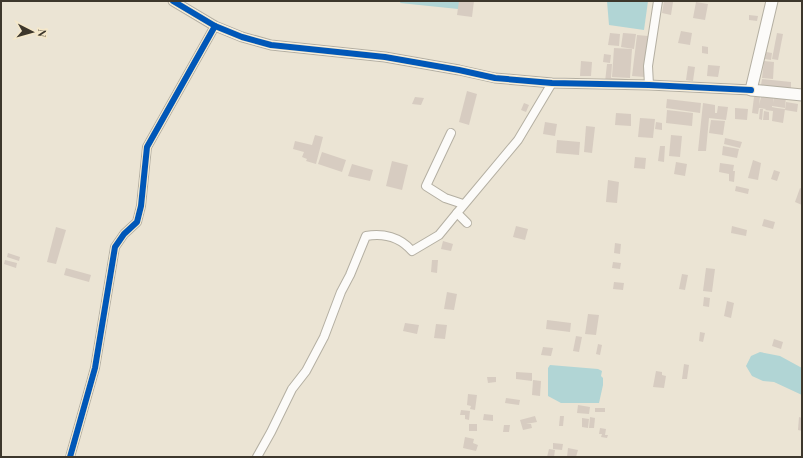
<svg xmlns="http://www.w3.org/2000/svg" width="803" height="458" viewBox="0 0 803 458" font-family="'Playfair Display',serif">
<rect width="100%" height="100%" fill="#ebe4d4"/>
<g fill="#b1d5d5">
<path d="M 401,1 L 463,1 L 458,9 L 400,3 Z"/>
<path d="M 607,1 L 648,1 L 644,30 L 609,25 Z"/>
<path d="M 760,352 L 780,356 L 802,368 L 802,395 L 774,382 L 763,381 L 752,376 L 746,366 L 751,356 Z"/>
<path d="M 550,365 L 598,369 L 602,371 L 601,376 L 603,378 L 603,385 L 599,403 L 561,403 L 548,396 L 548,368 Z"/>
</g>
<g fill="#d7ccc1">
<path d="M 459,1 L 474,1 L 472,17 L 457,15 Z"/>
<path d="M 664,1 L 673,2 L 671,15 L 662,13 Z"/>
<path d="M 696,2 L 708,4 L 705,20 L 693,18 Z"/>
<path d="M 749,15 L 758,16 L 757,21 L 749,20 Z"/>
<path d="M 681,31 L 692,33 L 690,45 L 678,43 Z"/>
<path d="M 610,33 L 620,34 L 619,46 L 608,45 Z"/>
<path d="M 623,33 L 636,34 L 634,49 L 621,47 Z"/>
<path d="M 777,33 L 783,34 L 778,60 L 772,59 Z"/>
<path d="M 637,35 L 648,36 L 644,77 L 632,76 Z"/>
<path d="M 702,46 L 708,47 L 708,54 L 702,53 Z"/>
<path d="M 614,48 L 632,49 L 630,78 L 612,77 Z"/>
<path d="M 766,52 L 772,53 L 771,60 L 765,59 Z"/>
<path d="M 604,54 L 611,55 L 610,63 L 603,62 Z"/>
<path d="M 581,61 L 592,62 L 591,76 L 580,76 Z"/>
<path d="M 764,61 L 774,62 L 773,79 L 762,78 Z"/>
<path d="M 607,64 L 612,64 L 611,78 L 628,79 L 628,83 L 605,82 Z"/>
<path d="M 708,65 L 720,66 L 718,77 L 707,76 Z"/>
<path d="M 688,66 L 695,67 L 693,81 L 686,80 Z"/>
<path d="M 762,79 L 791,82 L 791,89 L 761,85 Z"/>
<path d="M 467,91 L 477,94 L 469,125 L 459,122 Z"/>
<path d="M 774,94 L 786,96 L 785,108 L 772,106 L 772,107 L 777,108 L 776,113 L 777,108 L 785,109 L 783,123 L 772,121 L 773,111 L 765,110 L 766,109 L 759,108 L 758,114 L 752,113 L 754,97 L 760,97 L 759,105 L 761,97 L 773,98 L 773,103 Z"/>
<path d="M 415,97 L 424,98 L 421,105 L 412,104 Z"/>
<path d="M 667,99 L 701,103 L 700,113 L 666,108 Z"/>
<path d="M 786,102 L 798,104 L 797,112 L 785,110 Z"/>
<path d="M 524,103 L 529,105 L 526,112 L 521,110 Z"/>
<path d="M 703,103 L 715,105 L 715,113 L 717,113 L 718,106 L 728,107 L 726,120 L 709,118 L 706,151 L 698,151 Z"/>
<path d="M 735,108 L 748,109 L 747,120 L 735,119 Z"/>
<path d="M 760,109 L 763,109 L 762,120 L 759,119 Z"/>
<path d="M 667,110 L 693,113 L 692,126 L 666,123 Z"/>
<path d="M 764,111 L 769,112 L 769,120 L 763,120 Z"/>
<path d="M 616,113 L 631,114 L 631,126 L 615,125 Z"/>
<path d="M 640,118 L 655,119 L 653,138 L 638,137 Z"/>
<path d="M 711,120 L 725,121 L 723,135 L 709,133 Z"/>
<path d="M 545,122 L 557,124 L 555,136 L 543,134 Z"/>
<path d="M 656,122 L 662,123 L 662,130 L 655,129 Z"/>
<path d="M 586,126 L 595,127 L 592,153 L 584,152 Z"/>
<path d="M 315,135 L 323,137 L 316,164 L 306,161 L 307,159 L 302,157 L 304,152 L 293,149 L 295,141 L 312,145 Z"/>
<path d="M 671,135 L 682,136 L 680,157 L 669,156 Z"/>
<path d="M 725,138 L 742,142 L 740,148 L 724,144 Z"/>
<path d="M 557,140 L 580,142 L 579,155 L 556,153 Z"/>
<path d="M 660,146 L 665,146 L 664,162 L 658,161 Z"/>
<path d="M 723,146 L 739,149 L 737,158 L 722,155 Z"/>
<path d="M 322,152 L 346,160 L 342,172 L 318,164 Z"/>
<path d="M 635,157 L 646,158 L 645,169 L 634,168 Z"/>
<path d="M 753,160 L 761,163 L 758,180 L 748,178 Z"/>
<path d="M 392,161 L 408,165 L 402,190 L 386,186 Z"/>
<path d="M 676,162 L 687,164 L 685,176 L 674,174 Z"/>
<path d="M 720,163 L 734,165 L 733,171 L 735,171 L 734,182 L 729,181 L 729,174 L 719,172 Z"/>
<path d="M 352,164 L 373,170 L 370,181 L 348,176 Z"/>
<path d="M 774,170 L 780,172 L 777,181 L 771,179 Z"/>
<path d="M 608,180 L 619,182 L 617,203 L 606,202 Z"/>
<path d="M 736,186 L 749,189 L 748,194 L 735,191 Z"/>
<path d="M 800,188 L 802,189 L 802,205 L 795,202 Z"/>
<path d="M 764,219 L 775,222 L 773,229 L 762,226 Z"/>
<path d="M 516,226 L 528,229 L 525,240 L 513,237 Z"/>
<path d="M 732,226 L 747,230 L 746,236 L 731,233 Z"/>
<path d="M 56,227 L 66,230 L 56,264 L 47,262 Z"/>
<path d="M 443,241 L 453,244 L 451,251 L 441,249 Z"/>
<path d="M 615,243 L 621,244 L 620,254 L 614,253 Z"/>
<path d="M 8,253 L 20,257 L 19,261 L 7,257 Z"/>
<path d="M 5,260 L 17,263 L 16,268 L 4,264 Z"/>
<path d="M 432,260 L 438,260 L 437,273 L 431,272 Z"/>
<path d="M 613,262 L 621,263 L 620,269 L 612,268 Z"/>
<path d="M 66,268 L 91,275 L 89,282 L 64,275 Z"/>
<path d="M 706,268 L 715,269 L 712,292 L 703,291 Z"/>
<path d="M 682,274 L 688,275 L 685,290 L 679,289 Z"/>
<path d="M 614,282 L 624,283 L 623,290 L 613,289 Z"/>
<path d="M 447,292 L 457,294 L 454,310 L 444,309 Z"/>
<path d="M 704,297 L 710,298 L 709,307 L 703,306 Z"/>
<path d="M 727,301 L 734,303 L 731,318 L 724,316 Z"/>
<path d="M 588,314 L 599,315 L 596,335 L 585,334 Z"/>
<path d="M 547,320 L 571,323 L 570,332 L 546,329 Z"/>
<path d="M 405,323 L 419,325 L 417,334 L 403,331 Z"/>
<path d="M 436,324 L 447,325 L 445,339 L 434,338 Z"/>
<path d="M 700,332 L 705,333 L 703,342 L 699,341 Z"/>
<path d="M 576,336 L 582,337 L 579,352 L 573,351 Z"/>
<path d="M 774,339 L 783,342 L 781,349 L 772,346 Z"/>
<path d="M 598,344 L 602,345 L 600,355 L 596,354 Z"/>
<path d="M 543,347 L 553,348 L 551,356 L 541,355 Z"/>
<path d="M 684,364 L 689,365 L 687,379 L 682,379 Z"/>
<path d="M 656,371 L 662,372 L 662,375 L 666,376 L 664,388 L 653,387 Z"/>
<path d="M 516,372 L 532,373 L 532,381 L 516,379 Z"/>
<path d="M 487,377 L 496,377 L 496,382 L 488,383 Z"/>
<path d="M 533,380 L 541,381 L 540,396 L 532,395 Z"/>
<path d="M 468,394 L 477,395 L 475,410 L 470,409 L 471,406 L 467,405 Z"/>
<path d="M 506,398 L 520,400 L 519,405 L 505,403 Z"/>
<path d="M 578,405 L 590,407 L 589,414 L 577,413 Z"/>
<rect x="595" y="408" width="10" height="4"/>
<path d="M 461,410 L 470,411 L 469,420 L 465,419 L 465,415 L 460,415 Z"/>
<path d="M 484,414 L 493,415 L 493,421 L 483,420 Z"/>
<path d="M 535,416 L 537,422 L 526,424 L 531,424 L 532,428 L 523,430 L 520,420 Z"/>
<path d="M 560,416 L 564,416 L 563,426 L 559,426 Z"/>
<path d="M 590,417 L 595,418 L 594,428 L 589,428 Z"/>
<path d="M 799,417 L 802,418 L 802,431 L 798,430 Z"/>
<path d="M 582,418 L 589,419 L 588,428 L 582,427 Z"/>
<rect x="469" y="424" width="8" height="7"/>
<path d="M 504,425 L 510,425 L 509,432 L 503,432 Z"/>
<path d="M 600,428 L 606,429 L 605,435 L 608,435 L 607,438 L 601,437 L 602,434 L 599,434 Z"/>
<path d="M 465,437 L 474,439 L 473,443 L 478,445 L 476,451 L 463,448 Z"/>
<path d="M 553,443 L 563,444 L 562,450 L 553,449 Z"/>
<path d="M 568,448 L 578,450 L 576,457 L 567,457 Z"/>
<path d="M 549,449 L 555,450 L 554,457 L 547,457 Z"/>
</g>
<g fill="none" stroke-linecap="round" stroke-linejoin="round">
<g stroke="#b4afa2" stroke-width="10">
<g id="minor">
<path d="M 649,85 L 648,66 L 658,1"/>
<path d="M 451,133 L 426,186 L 445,198 L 463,204"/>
<path d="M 467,223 L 457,213 L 518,140 L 552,83"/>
<path d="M 70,457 L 95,368 L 115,247 L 124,234 L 137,222 L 141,206 L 147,147 L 215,26"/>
<path d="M 257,457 L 271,432 L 292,389 L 306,371 L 324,337 L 341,292 L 350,275 L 366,236 C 383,233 400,237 412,251 L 439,235 L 457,213"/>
</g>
</g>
<g stroke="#b4afa2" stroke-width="11">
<path id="tertiary" d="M 173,1 L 215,26 L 242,37 L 271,45 L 385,57 L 459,70 L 495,78 L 552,83 L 649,85 L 751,90"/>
</g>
<g stroke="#b4afa2" stroke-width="13">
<path id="secondary" d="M 772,1 L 751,90 L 802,95"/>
</g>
<use href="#minor" stroke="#fcfbf9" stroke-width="8"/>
<use href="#tertiary" stroke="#fcfbf9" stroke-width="9"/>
<use href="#secondary" stroke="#fcfbf9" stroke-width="11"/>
<g stroke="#f5e8ca" stroke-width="8">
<g id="cycleway">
<path d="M 173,1 L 215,26 L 242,37 L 271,45 L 385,57 L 459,70 L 495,78 L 552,83 L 649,85 L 751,90"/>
<path d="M 70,457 L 95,368 L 115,247 L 124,234 L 137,222 L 141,206 L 147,147 L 215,26"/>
</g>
</g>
<use href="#cycleway" stroke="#0057b8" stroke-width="6"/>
</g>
<rect width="803" height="458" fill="none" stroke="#3d372c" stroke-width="4"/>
<g transform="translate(32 32) rotate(96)" stroke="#f5e8ca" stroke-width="3" paint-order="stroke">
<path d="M0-3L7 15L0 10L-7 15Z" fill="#3d372c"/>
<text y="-6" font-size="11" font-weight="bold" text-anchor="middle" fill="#3d372c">N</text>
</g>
</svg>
